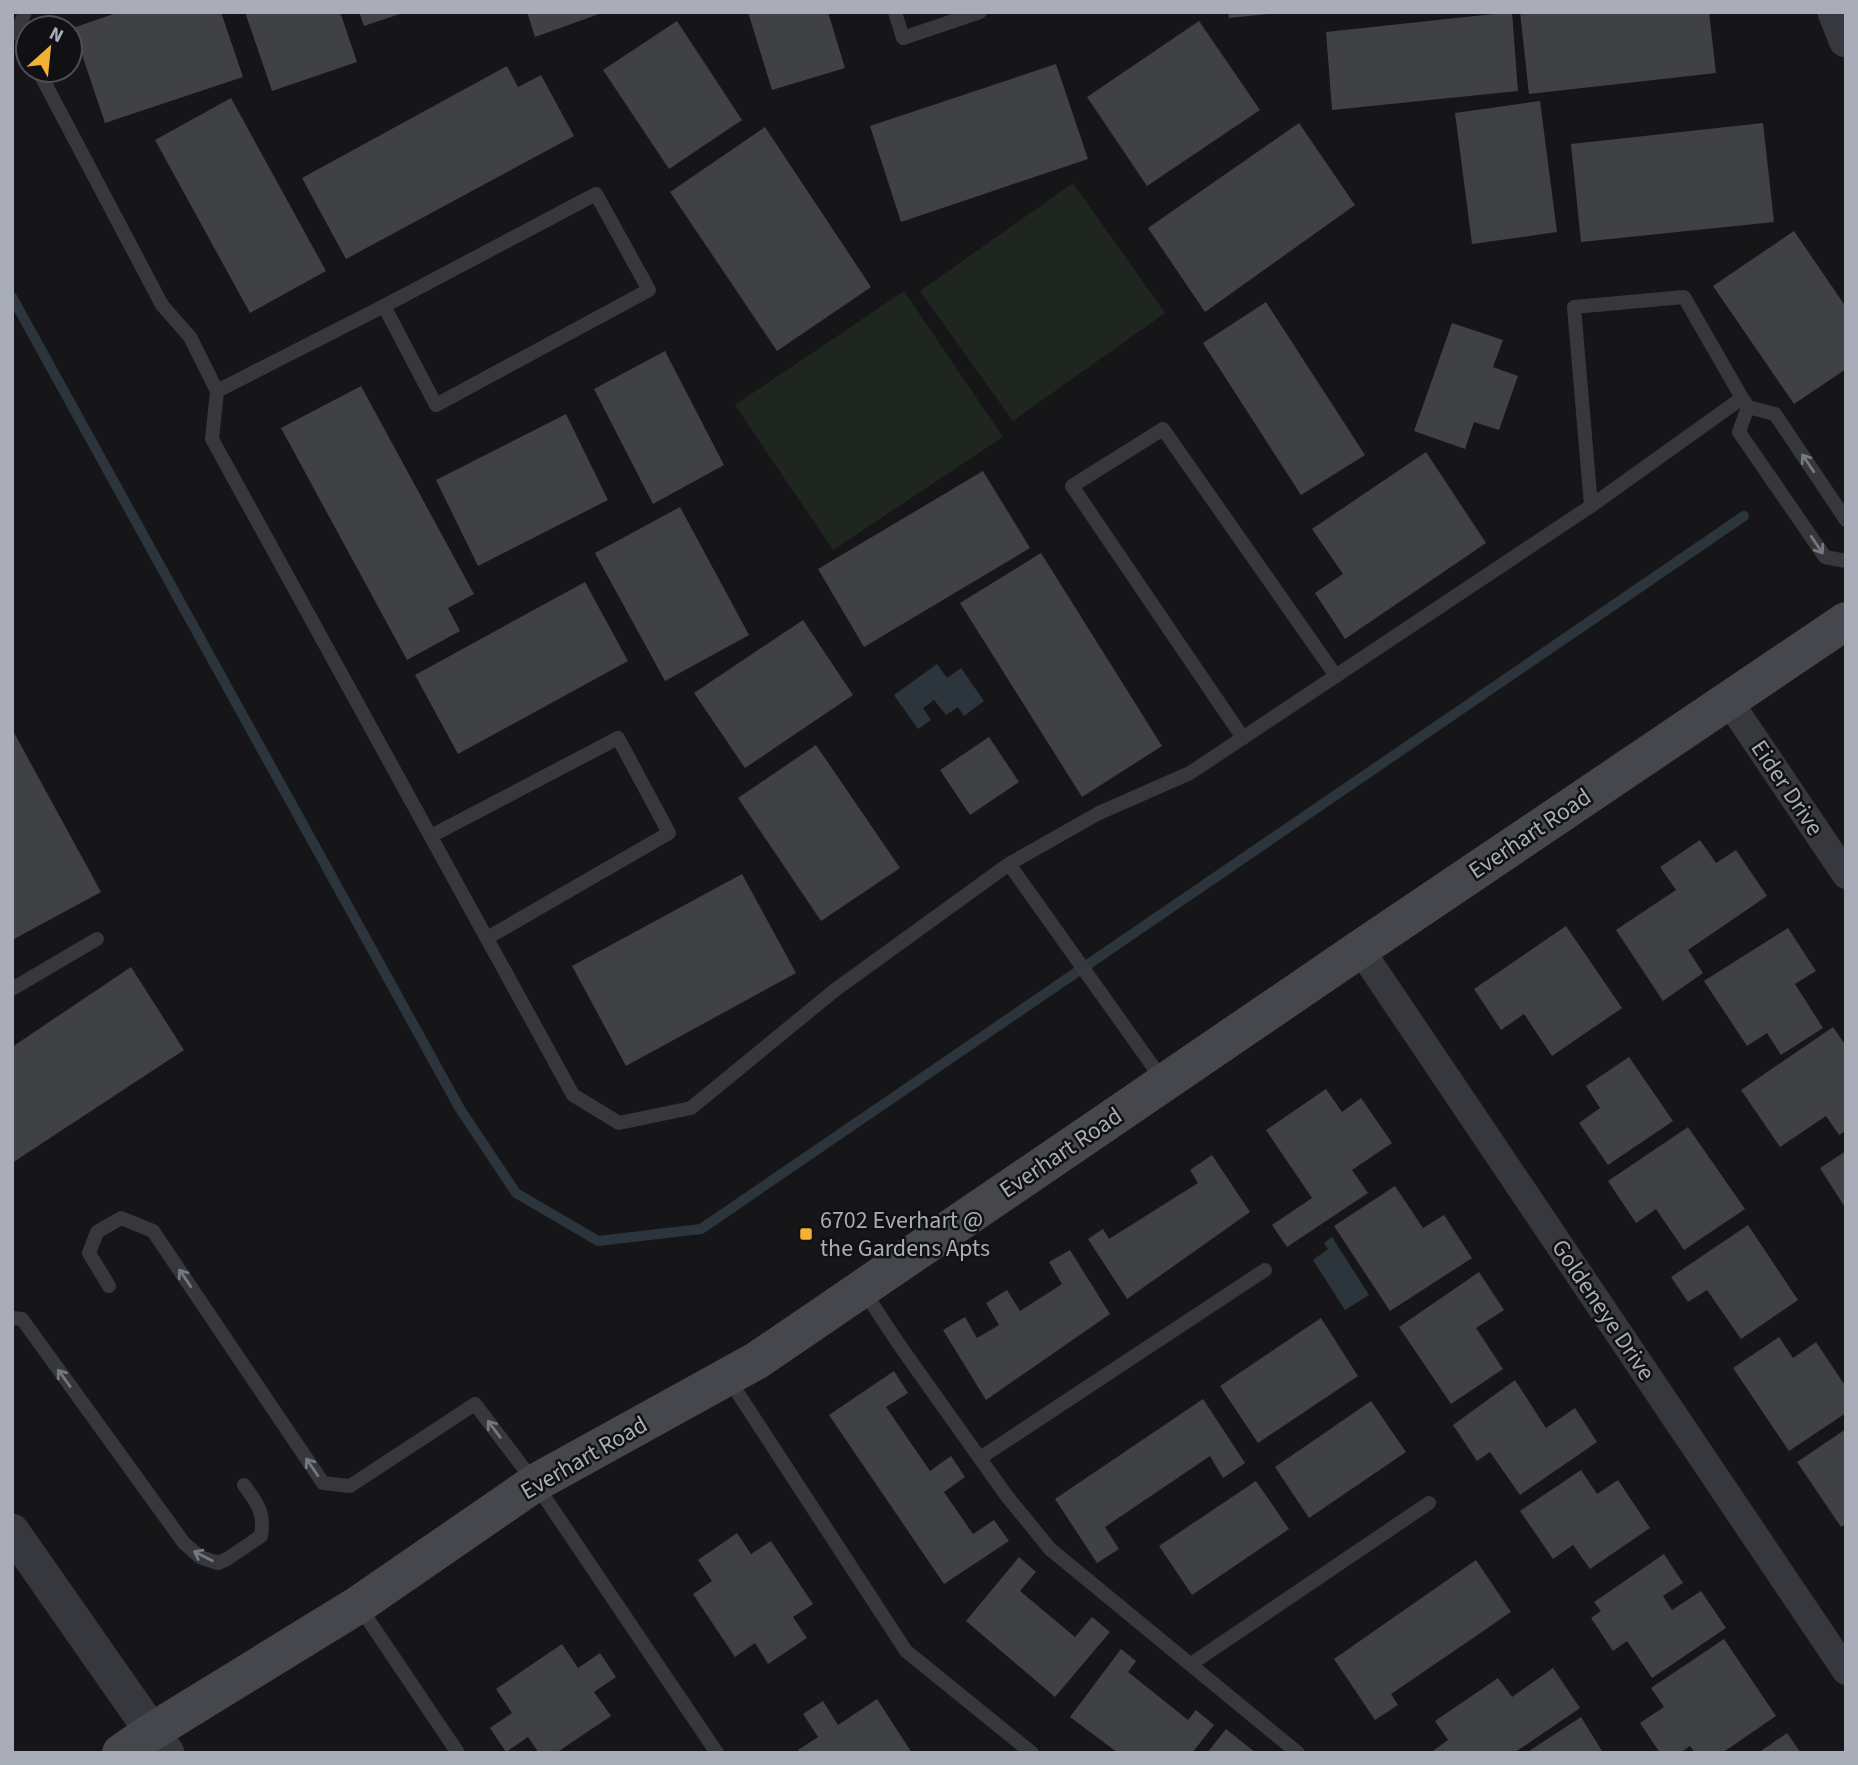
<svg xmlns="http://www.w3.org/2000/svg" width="1858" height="1765" viewBox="0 0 1858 1765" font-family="'Source Sans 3',sans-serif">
<rect width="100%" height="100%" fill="#161618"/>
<g fill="#1e261f">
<path d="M 1073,183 L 1165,313 L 1013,421 L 920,291 Z"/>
<path d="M 904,291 L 1003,437 L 833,550 L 735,405 Z"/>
</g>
<g fill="#2c353c">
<path d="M 937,664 L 947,678 L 961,668 L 984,701 L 964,716 L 958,707 L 946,715 L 934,700 L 923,708 L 931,720 L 918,729 L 894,695 Z"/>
<path d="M 1332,1237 L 1369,1295 L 1345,1310 L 1313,1260 L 1328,1249 L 1324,1243 Z"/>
</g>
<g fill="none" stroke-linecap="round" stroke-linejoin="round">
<path stroke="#2c353c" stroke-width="10" d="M 12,297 L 460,1109 L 516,1193 L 598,1241 L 701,1229 L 1744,516"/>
</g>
<g fill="#404145">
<path d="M 119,12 L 221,12 L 243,77 L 105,123 L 73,28 Z"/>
<path d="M 245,12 L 340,12 L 357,62 L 272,91 Z"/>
<path d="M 359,12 L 403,12 L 403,13 L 364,26 Z"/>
<path d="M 527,12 L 602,12 L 602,13 L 535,37 Z"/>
<path d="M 748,12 L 828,12 L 845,68 L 772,90 Z"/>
<path d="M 1228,12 L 1268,12 L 1268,14 L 1229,18 Z"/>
<path d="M 1512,12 L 1518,91 L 1332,110 L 1326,32 Z"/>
<path d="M 1520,12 L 1709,12 L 1716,73 L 1529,94 Z"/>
<path d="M 677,21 L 742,120 L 669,169 L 603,70 Z"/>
<path d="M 1199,21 L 1260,110 L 1147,186 L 1087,97 Z"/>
<path d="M 1056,64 L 1088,159 L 901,222 L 870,126 Z"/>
<path d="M 507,66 L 518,87 L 541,75 L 574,136 L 346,259 L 302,178 Z"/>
<path d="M 231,98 L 326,271 L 250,313 L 155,140 Z"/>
<path d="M 1540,101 L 1557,232 L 1472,244 L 1455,113 Z"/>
<path d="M 1299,123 L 1355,205 L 1205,312 L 1148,228 Z"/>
<path d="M 1763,123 L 1774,222 L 1581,242 L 1571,144 Z"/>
<path d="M 765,127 L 871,287 L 777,351 L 670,192 Z"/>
<path d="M 1794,231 L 1846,307 L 1846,369 L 1794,404 L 1713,286 Z"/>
<path d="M 1266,302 L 1365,455 L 1301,495 L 1203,343 Z"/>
<path d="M 1452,323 L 1503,340 L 1493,367 L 1518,376 L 1499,430 L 1474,422 L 1465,449 L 1414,431 Z"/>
<path d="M 665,351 L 724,465 L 653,504 L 594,389 Z"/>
<path d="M 361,386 L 474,594 L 448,608 L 460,631 L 407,660 L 281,428 Z"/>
<path d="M 566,414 L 608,500 L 478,566 L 436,480 Z"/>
<path d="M 1426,452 L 1486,543 L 1345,639 L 1315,593 L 1343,574 L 1312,529 Z"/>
<path d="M 983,471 L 1030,548 L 864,647 L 818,569 Z"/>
<path d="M 680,507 L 749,635 L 665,681 L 595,553 Z"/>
<path d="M 1041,553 L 1162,746 L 1082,797 L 960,603 Z"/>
<path d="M 585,582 L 628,661 L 458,754 L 415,675 Z"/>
<path d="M 803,620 L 853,695 L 745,768 L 694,693 Z"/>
<path d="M 12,729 L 101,892 L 14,939 L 12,937 Z"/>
<path d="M 989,737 L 1019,782 L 970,815 L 940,770 Z"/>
<path d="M 816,745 L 900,868 L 821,921 L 738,798 Z"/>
<path d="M 1700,840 L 1716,863 L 1736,850 L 1767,896 L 1688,950 L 1703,973 L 1663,1001 L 1616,930 L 1676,890 L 1660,867 Z"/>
<path d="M 742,874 L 796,973 L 626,1066 L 572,966 Z"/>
<path d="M 1566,926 L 1622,1008 L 1552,1056 L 1524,1014 L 1501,1030 L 1474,989 Z"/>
<path d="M 1788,928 L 1816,971 L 1795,984 L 1823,1028 L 1781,1055 L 1767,1033 L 1747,1046 L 1704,981 Z"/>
<path d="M 131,967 L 184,1050 L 12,1163 L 12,1047 Z"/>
<path d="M 1833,1027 L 1846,1046 L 1846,1131 L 1839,1135 L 1826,1116 L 1780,1147 L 1741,1090 Z"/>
<path d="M 1629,1057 L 1673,1121 L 1608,1165 L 1579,1123 L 1600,1108 L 1586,1086 Z"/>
<path d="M 1326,1089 L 1342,1112 L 1361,1098 L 1392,1143 L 1352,1170 L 1368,1193 L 1287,1247 L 1272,1225 L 1312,1198 L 1266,1130 Z"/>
<path d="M 1688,1127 L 1745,1209 L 1684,1250 L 1656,1209 L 1636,1223 L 1608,1181 Z"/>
<path d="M 1846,1151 L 1846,1209 L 1820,1168 Z"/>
<path d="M 1212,1155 L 1250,1212 L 1127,1299 L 1088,1239 L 1103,1229 L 1109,1239 L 1198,1183 L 1190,1170 Z"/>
<path d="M 1395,1186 L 1423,1228 L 1444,1215 L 1472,1258 L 1390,1311 L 1334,1226 Z"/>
<path d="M 1748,1225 L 1798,1300 L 1741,1339 L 1707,1290 L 1688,1302 L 1671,1277 Z"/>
<path d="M 1070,1250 L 1110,1314 L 986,1400 L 943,1330 L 965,1317 L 977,1338 L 999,1325 L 986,1303 L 1007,1290 L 1020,1311 L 1062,1284 L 1049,1262 Z"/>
<path d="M 1479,1272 L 1504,1310 L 1476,1328 L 1503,1369 L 1451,1404 L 1399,1327 Z"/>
<path d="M 1321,1318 L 1358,1376 L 1258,1443 L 1220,1386 Z"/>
<path d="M 1779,1337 L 1793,1358 L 1816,1342 L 1846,1387 L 1846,1413 L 1789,1451 L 1733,1368 Z"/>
<path d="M 894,1371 L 908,1393 L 886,1407 L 930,1471 L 951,1456 L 965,1477 L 944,1492 L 973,1534 L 994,1520 L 1009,1541 L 944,1584 L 829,1415 Z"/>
<path d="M 1515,1380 L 1546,1428 L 1575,1408 L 1597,1442 L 1520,1495 L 1490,1452 L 1477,1461 L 1453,1425 Z"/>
<path d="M 1203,1399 L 1245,1463 L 1223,1478 L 1210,1456 L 1105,1527 L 1119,1549 L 1097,1563 L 1055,1499 Z"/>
<path d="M 1371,1401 L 1406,1452 L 1309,1518 L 1275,1467 Z"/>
<path d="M 1846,1429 L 1846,1524 L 1841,1527 L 1797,1462 Z"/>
<path d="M 1581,1470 L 1597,1494 L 1618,1480 L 1650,1528 L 1590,1569 L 1573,1545 L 1553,1559 L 1520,1511 Z"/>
<path d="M 1256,1481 L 1289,1529 L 1192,1595 L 1159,1546 Z"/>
<path d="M 737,1533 L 751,1554 L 771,1541 L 813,1604 L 793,1617 L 807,1638 L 768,1664 L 755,1643 L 735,1657 L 693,1594 L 712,1581 L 698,1560 Z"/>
<path d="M 1664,1554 L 1683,1583 L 1663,1596 L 1672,1610 L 1701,1591 L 1726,1628 L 1652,1678 L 1627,1641 L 1613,1651 L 1591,1618 L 1601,1611 L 1594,1602 Z"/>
<path d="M 1019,1557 L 1036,1572 L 1020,1591 L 1075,1637 L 1092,1617 L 1110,1632 L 1055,1697 L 966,1621 Z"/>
<path d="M 1476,1560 L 1511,1612 L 1391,1694 L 1398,1705 L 1375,1720 L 1334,1659 Z"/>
<path d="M 1724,1639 L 1776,1716 L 1722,1753 L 1695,1753 L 1690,1746 L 1680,1753 L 1660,1753 L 1640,1723 L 1664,1707 L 1651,1688 Z"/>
<path d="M 562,1644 L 578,1668 L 600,1653 L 616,1677 L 594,1692 L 611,1716 L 556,1753 L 539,1753 L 528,1737 L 506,1752 L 490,1728 L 512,1713 L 496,1689 Z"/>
<path d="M 1121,1649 L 1136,1661 L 1128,1672 L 1188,1720 L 1196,1710 L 1214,1725 L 1192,1753 L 1118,1753 L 1070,1717 Z"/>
<path d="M 1553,1668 L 1580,1708 L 1514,1753 L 1430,1753 L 1448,1740 L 1435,1721 L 1498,1678 L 1512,1697 Z"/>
<path d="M 877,1699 L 912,1753 L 800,1753 L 798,1750 L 818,1737 L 803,1714 L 823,1701 L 838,1725 Z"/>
<path d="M 1581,1717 L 1602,1751 L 1599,1753 L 1526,1753 Z"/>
<path d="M 1226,1729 L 1256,1753 L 1207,1753 Z"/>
<path d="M 1787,1733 L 1801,1753 L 1758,1753 Z"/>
</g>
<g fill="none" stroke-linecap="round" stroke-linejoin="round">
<g stroke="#37383d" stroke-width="14">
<path d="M 25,12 L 18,31 L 28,51"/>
<path d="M 895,12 L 903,38 L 980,12"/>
<path d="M 38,70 L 162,305 L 190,337 L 217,391 L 212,439 L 573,1095 L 619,1123 L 691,1108 L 835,990 L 1009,864 L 1164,1082"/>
<path d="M 217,391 L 384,306 L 436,405 L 649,290 L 596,194 L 384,306"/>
<path d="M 1742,398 L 1591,506 L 1574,307 L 1684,297 L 1742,398 L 1748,407"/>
<path d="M 1846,520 L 1775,414 L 1748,407 L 1739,432 L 1825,557 L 1846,561"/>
<path d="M 1243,738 L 1072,486 L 1163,429 L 1336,676"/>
<path d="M 431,836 L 618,738 L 669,833 L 487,938"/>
<path d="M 1009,864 L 1099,813 L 1190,773 L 1591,506"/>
<path d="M 12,989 L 97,939"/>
<path d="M 109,1286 L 89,1253 L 97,1232 L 121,1218 L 153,1231 L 323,1483 L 350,1486 L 475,1404 L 535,1483 L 717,1753"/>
<path d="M 863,1290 L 898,1343 L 1006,1495 L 1050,1549 L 1298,1753"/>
<path d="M 12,1318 L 22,1319 L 184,1543 L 200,1557 L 218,1563 L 227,1559 L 261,1536 C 265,1512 257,1503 244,1485"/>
<path d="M 728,1378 L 906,1651 L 1032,1753"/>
<path d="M 980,1458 L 1265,1270"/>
<path d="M 359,1606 L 458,1753"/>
<path d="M 1191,1664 L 1429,1503"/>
</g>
<g stroke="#37383d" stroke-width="28">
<path d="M 1728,700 L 1846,875"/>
<path d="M 1360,949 L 1846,1671"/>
</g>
<g stroke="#37383d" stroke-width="35">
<path d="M 1835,12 L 1846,40"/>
<path d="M 12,1531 L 167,1753"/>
</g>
<path stroke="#45474d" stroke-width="38" d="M 121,1753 L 153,1731 L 358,1605 L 535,1483 L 756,1361 L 1360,949 L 1846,621"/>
</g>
<defs><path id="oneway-shaft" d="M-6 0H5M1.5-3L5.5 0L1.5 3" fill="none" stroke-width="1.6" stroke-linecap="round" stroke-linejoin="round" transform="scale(1.75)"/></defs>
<g stroke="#757881">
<use href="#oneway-shaft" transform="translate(1808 463) rotate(-124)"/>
<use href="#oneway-shaft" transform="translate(1817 545) rotate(56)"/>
<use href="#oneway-shaft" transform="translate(185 1278) rotate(-124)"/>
<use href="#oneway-shaft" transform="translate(64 1378) rotate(-126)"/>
<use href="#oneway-shaft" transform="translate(494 1429) rotate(-127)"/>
<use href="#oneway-shaft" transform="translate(312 1467) rotate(-124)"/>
<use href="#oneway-shaft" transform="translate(203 1556) rotate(-153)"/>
</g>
<rect fill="#f2b134" stroke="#111113" stroke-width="2.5" x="799" y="1227" width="14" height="14" rx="3.5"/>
<g text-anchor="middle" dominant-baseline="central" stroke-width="5" stroke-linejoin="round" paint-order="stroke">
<g font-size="24" fill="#a8adb8" stroke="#111113">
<text transform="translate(1787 788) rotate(56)">Eider Drive</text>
<text transform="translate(1530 834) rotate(-34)">Everhart Road</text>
<text transform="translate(1061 1153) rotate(-34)">Everhart Road</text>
<text transform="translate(1603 1310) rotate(56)">Goldeneye Drive</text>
<text transform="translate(584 1458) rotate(-30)">Everhart Road</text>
</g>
<g font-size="24" fill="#a8adb8" stroke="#111113" text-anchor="start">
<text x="820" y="1220">6702 Everhart @<tspan x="820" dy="28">the Gardens Apts</tspan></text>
</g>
</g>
<rect width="1858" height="1765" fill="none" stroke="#a8adb8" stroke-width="28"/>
<g transform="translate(49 49) rotate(27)"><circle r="33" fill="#111113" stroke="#4d4f55" stroke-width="2"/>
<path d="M0-5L12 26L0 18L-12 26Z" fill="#f2b134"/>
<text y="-10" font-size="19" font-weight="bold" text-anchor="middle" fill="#a8adb8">N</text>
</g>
</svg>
